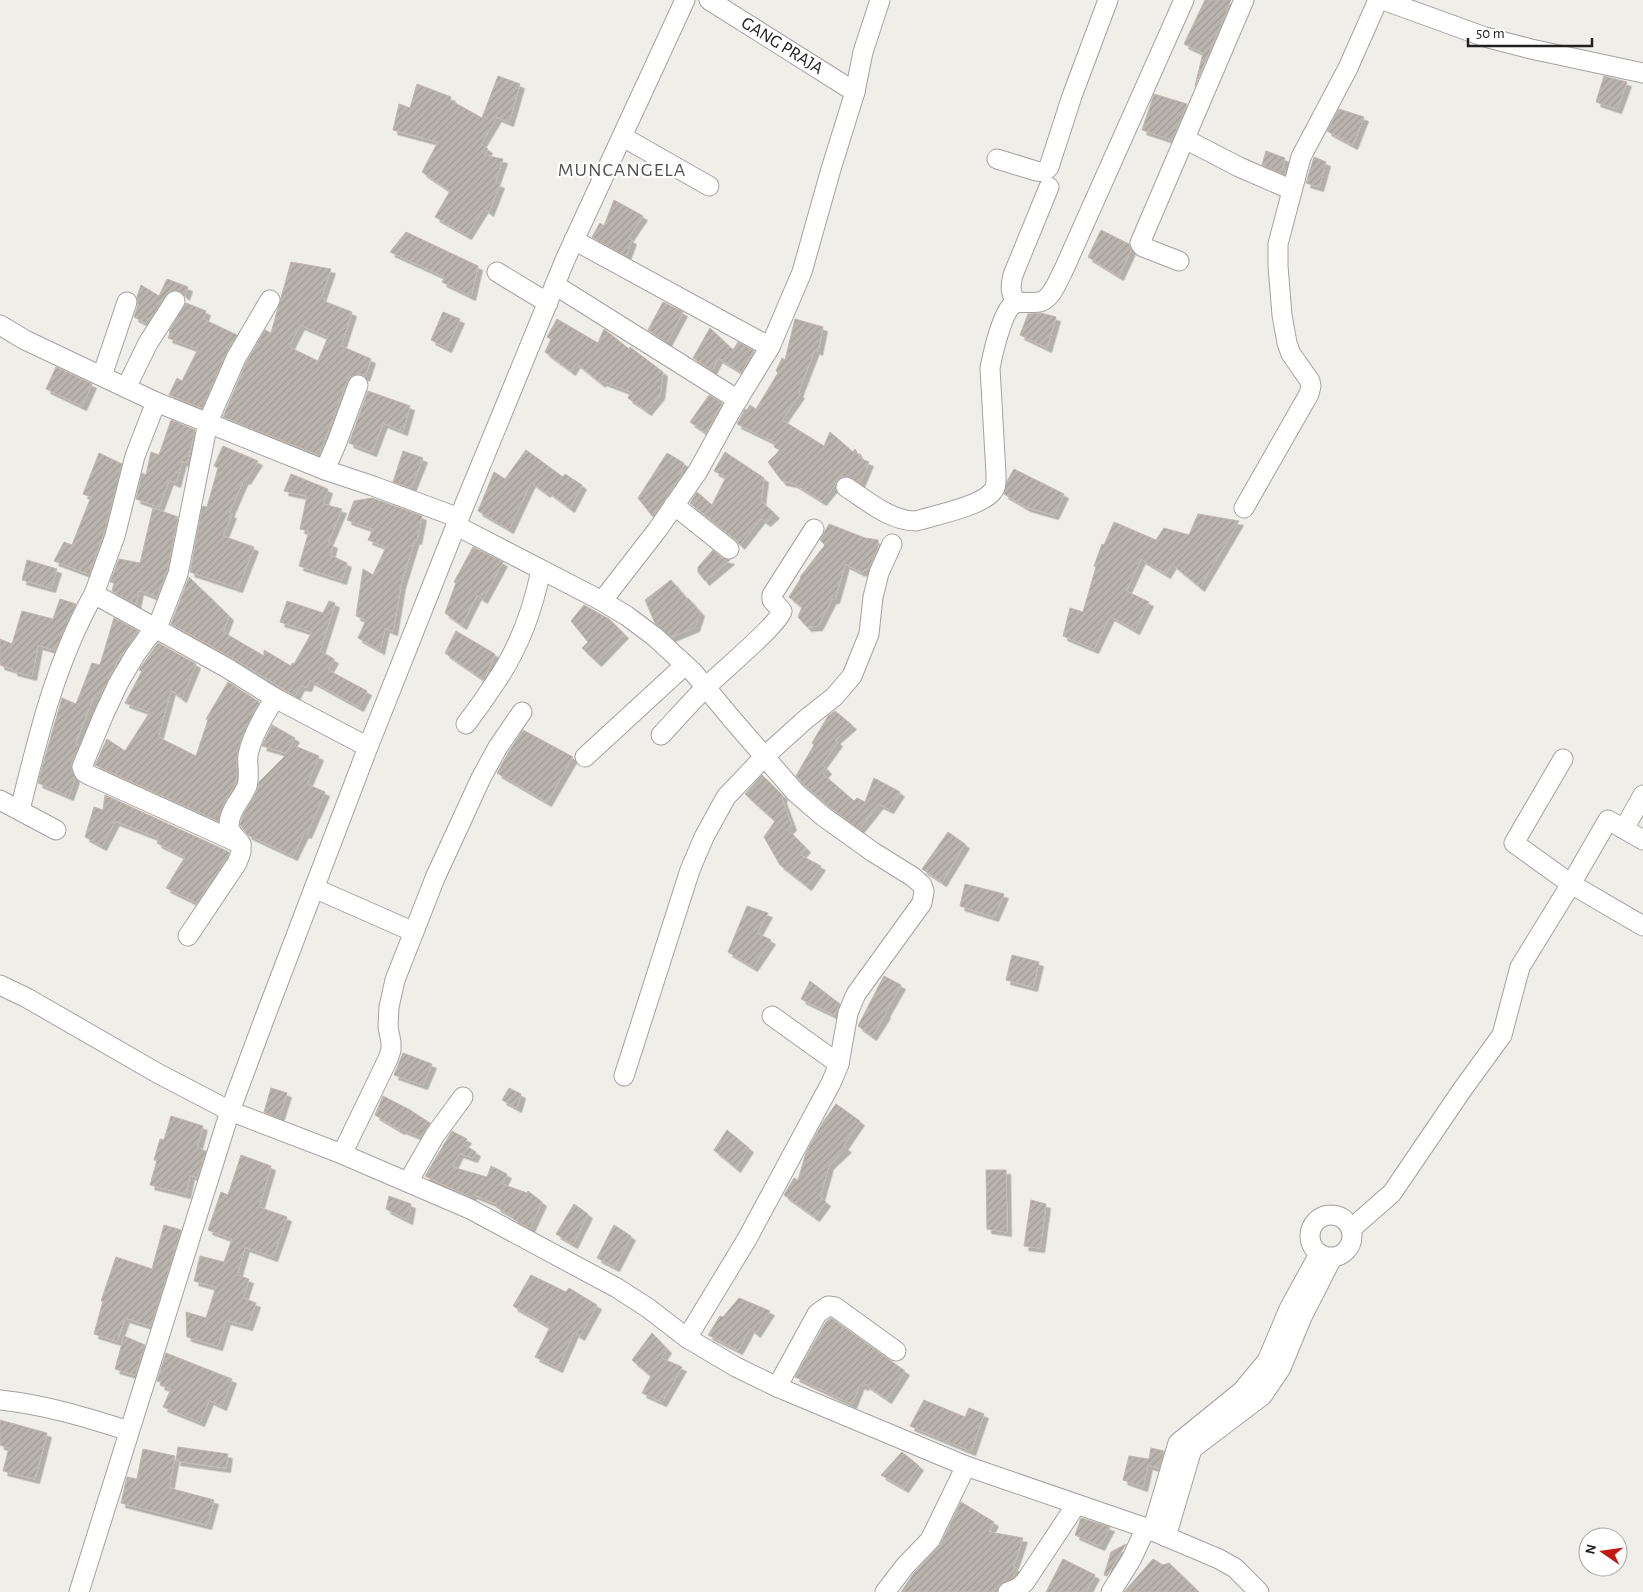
<svg xmlns="http://www.w3.org/2000/svg" width="1643" height="1592" viewBox="0 0 1643 1592" font-family="'Alegreya Sans',sans-serif">
<defs>
<pattern id="building-hatch" width="6" height="6" patternUnits="userSpaceOnUse" patternTransform="scale(1.25)"><rect width="6" height="6" fill="#bab4ae"/><path d="M-1 1l2-2M0 6l6-6M5 7l2-2" fill="none" stroke="#a09a95"/></pattern>
<filter id="shadow"><feDropShadow dx="4.5" dy="4.5" stdDeviation="0" flood-color="#0004"/></filter>
</defs>
<rect width="100%" height="100%" fill="#f0eee8"/>
<g fill="url(#building-hatch)" stroke="#c1b6ac" fill-rule="evenodd" filter="url(#shadow)">
<path d="M 1205,0 L 1231,0 L 1195,86 L 1203,53 L 1184,44 Z"/>
<path d="M 498,76 L 520,84 L 509,122 L 497,117 L 481,144 L 488,149 L 484,155 L 503,159 L 495,182 L 500,184 L 489,212 L 484,208 L 467,235 L 435,217 L 450,191 L 422,172 L 438,142 L 393,130 L 399,104 L 410,108 L 417,84 L 451,97 L 450,100 L 482,118 Z"/>
<path d="M 1604,76 L 1627,82 L 1617,109 L 1596,102 Z"/>
<path d="M 1154,94 L 1187,104 L 1172,140 L 1142,130 Z"/>
<path d="M 1339,109 L 1364,117 L 1353,145 L 1327,131 Z"/>
<path d="M 1266,151 L 1285,158 L 1282,170 L 1286,171 L 1285,175 L 1262,165 Z"/>
<path d="M 1314,157 L 1326,162 L 1319,187 L 1306,183 Z"/>
<path d="M 614,200 L 643,216 L 628,238 L 632,240 L 626,256 L 592,237 L 600,223 L 604,226 Z"/>
<path d="M 1101,230 L 1129,244 L 1131,250 L 1119,276 L 1088,257 Z"/>
<path d="M 406,232 L 478,266 L 471,296 L 442,282 L 445,277 L 390,252 Z"/>
<path d="M 291,262 L 331,269 L 321,298 L 326,300 L 326,302 L 352,312 L 341,346 L 371,359 L 365,377 L 361,374 L 356,374 L 350,377 L 347,381 L 319,455 L 223,417 L 246,363 L 265,330 L 271,333 ZM 300,325 L 328,337 L 318,361 L 289,347 Z"/>
<path d="M 167,279 L 188,287 L 185,296 L 181,292 L 176,290 L 169,291 L 150,319 L 147,318 L 146,323 L 134,317 L 138,305 L 137,297 L 141,285 L 159,296 Z"/>
<path d="M 663,302 L 683,312 L 667,342 L 648,330 Z"/>
<path d="M 186,303 L 206,311 L 203,319 L 237,335 L 226,353 L 202,408 L 169,395 L 177,378 L 182,381 L 198,349 L 168,338 L 170,333 L 169,331 Z"/>
<path d="M 443,312 L 460,319 L 447,348 L 431,340 Z"/>
<path d="M 1041,313 L 1056,317 L 1047,348 L 1020,335 L 1028,314 Z"/>
<path d="M 557,319 L 598,343 L 604,329 L 629,349 L 630,347 L 663,372 L 660,395 L 647,411 L 628,398 L 631,392 L 602,381 L 601,383 L 576,363 L 571,371 L 545,352 L 551,339 L 547,337 Z"/>
<path d="M 795,319 L 823,327 L 818,351 L 815,349 L 798,393 L 800,394 L 782,420 L 824,446 L 830,432 L 853,452 L 855,449 L 861,459 L 869,462 L 860,483 L 847,476 L 841,477 L 837,480 L 835,485 L 822,501 L 793,483 L 782,481 L 768,462 L 780,450 L 774,447 L 776,443 L 737,424 L 745,409 L 747,410 L 750,405 L 756,409 L 778,373 L 776,371 L 782,358 L 785,360 Z"/>
<path d="M 710,328 L 733,350 L 738,342 L 754,351 L 741,372 L 718,358 L 712,370 L 693,358 Z"/>
<path d="M 56,367 L 92,384 L 82,406 L 46,389 Z"/>
<path d="M 368,391 L 410,406 L 403,431 L 383,423 L 372,452 L 349,443 Z"/>
<path d="M 709,395 L 722,403 L 706,433 L 690,422 Z"/>
<path d="M 171,420 L 195,430 L 187,463 L 182,461 L 176,483 L 169,480 L 159,507 L 136,499 L 142,473 L 146,475 L 151,452 L 159,455 Z"/>
<path d="M 223,446 L 258,461 L 246,480 L 244,479 L 229,513 L 232,514 L 223,536 L 254,547 L 238,588 L 190,572 L 202,508 L 203,506 L 207,507 L 218,468 L 214,466 Z"/>
<path d="M 526,450 L 563,477 L 565,474 L 582,485 L 570,508 L 547,491 L 546,493 L 531,482 L 509,529 L 478,511 L 494,472 L 505,479 Z"/>
<path d="M 403,451 L 423,458 L 411,488 L 393,482 Z"/>
<path d="M 725,452 L 764,478 L 761,501 L 775,514 L 766,522 L 761,518 L 740,545 L 736,540 L 690,503 L 697,492 L 712,505 L 726,477 L 714,471 Z"/>
<path d="M 99,453 L 122,464 L 104,533 L 89,574 L 54,561 L 64,542 L 72,545 L 91,497 L 83,494 Z"/>
<path d="M 667,453 L 684,463 L 680,473 L 682,474 L 653,517 L 638,498 Z"/>
<path d="M 1014,469 L 1064,494 L 1054,515 L 1026,507 L 1004,494 L 1007,481 Z"/>
<path d="M 291,474 L 328,489 L 323,504 L 342,509 L 328,542 L 333,544 L 330,555 L 347,563 L 342,580 L 299,566 L 309,531 L 300,529 L 307,496 L 284,491 Z"/>
<path d="M 372,498 L 422,516 L 417,540 L 415,539 L 401,584 L 393,631 L 385,628 L 380,650 L 358,638 L 366,620 L 356,616 L 363,569 L 373,575 L 386,547 L 368,540 L 373,529 L 347,520 L 354,501 Z"/>
<path d="M 153,508 L 178,517 L 167,571 L 157,597 L 139,590 L 136,605 L 112,591 L 114,583 L 110,582 L 119,559 L 140,563 Z"/>
<path d="M 1198,514 L 1239,521 L 1200,587 L 1172,564 L 1166,574 L 1141,559 L 1126,591 L 1149,602 L 1135,630 L 1110,616 L 1094,649 L 1063,636 L 1070,608 L 1083,612 L 1096,567 L 1094,566 L 1102,544 L 1104,545 L 1114,522 L 1156,540 L 1164,528 L 1189,535 Z"/>
<path d="M 829,524 L 865,538 L 878,540 L 878,548 L 869,568 L 861,572 L 845,564 L 835,599 L 832,599 L 818,626 L 807,627 L 798,617 L 802,607 L 789,597 L 801,578 L 800,577 L 825,545 L 820,540 Z"/>
<path d="M 473,547 L 503,562 L 483,599 L 477,595 L 462,625 L 445,613 L 456,583 L 454,582 Z"/>
<path d="M 713,550 L 722,558 L 730,560 L 705,581 L 698,572 L 698,567 Z"/>
<path d="M 27,560 L 57,569 L 51,588 L 22,580 Z"/>
<path d="M 189,577 L 229,616 L 223,632 L 264,656 L 264,650 L 291,666 L 292,663 L 294,664 L 312,632 L 280,622 L 287,601 L 323,613 L 329,601 L 335,603 L 320,651 L 334,659 L 328,670 L 367,691 L 359,707 L 310,680 L 307,687 L 300,686 L 295,696 L 233,658 L 171,624 Z"/>
<path d="M 671,580 L 687,599 L 688,598 L 700,612 L 695,627 L 671,637 L 655,623 L 645,600 Z"/>
<path d="M 60,599 L 76,604 L 55,650 L 38,645 L 32,676 L 13,671 L 13,669 L 0,665 L 0,639 L 12,644 L 22,611 L 53,619 Z"/>
<path d="M 584,605 L 609,619 L 624,634 L 597,662 L 582,648 L 588,642 L 571,621 Z"/>
<path d="M 114,618 L 138,631 L 117,662 L 99,698 L 94,696 L 75,744 L 79,746 L 71,763 L 72,771 L 75,778 L 69,796 L 38,783 L 45,757 L 62,698 L 76,704 L 92,663 L 100,665 Z"/>
<path d="M 456,631 L 495,654 L 484,680 L 445,653 Z"/>
<path d="M 158,643 L 196,664 L 182,698 L 171,690 L 158,737 L 196,756 L 208,720 L 206,719 L 228,682 L 259,702 L 242,736 L 237,754 L 236,782 L 223,805 L 218,821 L 95,765 L 107,739 L 125,751 L 150,712 L 125,703 L 142,671 L 139,670 Z"/>
<path d="M 835,711 L 852,725 L 835,740 L 838,742 L 822,764 L 827,770 L 823,774 L 854,801 L 857,798 L 865,802 L 874,778 L 900,792 L 889,809 L 879,804 L 859,829 L 831,808 L 804,785 L 796,776 L 814,745 L 812,743 L 828,716 Z"/>
<path d="M 272,725 L 295,738 L 286,753 L 262,746 Z"/>
<path d="M 523,730 L 573,757 L 547,802 L 497,773 L 508,753 Z"/>
<path d="M 295,746 L 319,756 L 307,784 L 325,792 L 307,834 L 304,833 L 293,856 L 248,835 L 240,825 L 243,815 L 257,791 L 259,782 Z"/>
<path d="M 762,775 L 783,796 L 782,799 L 792,826 L 788,830 L 806,848 L 800,855 L 821,866 L 807,886 L 780,865 L 764,837 L 775,821 L 745,794 Z"/>
<path d="M 105,795 L 229,852 L 227,858 L 216,874 L 215,874 L 197,903 L 166,888 L 185,857 L 157,843 L 159,838 L 115,821 L 102,846 L 85,837 L 94,807 L 103,810 Z"/>
<path d="M 948,832 L 965,844 L 942,882 L 922,869 Z"/>
<path d="M 965,884 L 1004,894 L 994,917 L 960,906 Z"/>
<path d="M 747,906 L 768,913 L 757,933 L 771,940 L 753,967 L 728,952 Z"/>
<path d="M 1012,955 L 1039,962 L 1033,987 L 1006,980 Z"/>
<path d="M 884,976 L 901,985 L 885,1013 L 886,1014 L 872,1036 L 858,1026 Z"/>
<path d="M 810,981 L 840,1004 L 834,1015 L 801,999 Z"/>
<path d="M 403,1053 L 432,1064 L 423,1085 L 394,1075 Z"/>
<path d="M 271,1088 L 287,1093 L 279,1118 L 264,1112 Z"/>
<path d="M 509,1088 L 521,1094 L 517,1108 L 502,1100 Z"/>
<path d="M 383,1096 L 410,1110 L 430,1123 L 421,1137 L 401,1129 L 400,1130 L 375,1115 Z"/>
<path d="M 836,1104 L 860,1121 L 843,1146 L 847,1148 L 829,1165 L 820,1197 L 826,1202 L 815,1217 L 784,1195 L 794,1178 L 798,1180 L 806,1153 L 823,1122 Z"/>
<path d="M 171,1116 L 203,1126 L 197,1148 L 206,1151 L 197,1177 L 190,1175 L 186,1194 L 150,1185 L 157,1160 L 154,1160 L 160,1139 L 164,1140 Z"/>
<path d="M 727,1130 L 749,1148 L 736,1168 L 714,1150 Z"/>
<path d="M 452,1131 L 467,1139 L 463,1144 L 476,1152 L 473,1158 L 459,1153 L 452,1167 L 487,1177 L 491,1166 L 507,1174 L 502,1184 L 527,1193 L 528,1191 L 542,1202 L 530,1228 L 513,1219 L 514,1217 L 496,1207 L 497,1204 L 472,1194 L 471,1197 L 425,1176 Z"/>
<path d="M 241,1155 L 271,1166 L 259,1207 L 287,1217 L 273,1257 L 245,1247 L 237,1275 L 249,1279 L 243,1298 L 256,1303 L 248,1326 L 226,1320 L 218,1346 L 187,1337 L 186,1312 L 206,1318 L 216,1287 L 194,1281 L 200,1256 L 224,1262 L 232,1239 L 208,1230 L 221,1192 L 228,1195 Z"/>
<path d="M 986,1170 L 1006,1170 L 1007,1232 L 987,1229 Z"/>
<path d="M 389,1196 L 411,1204 L 408,1220 L 386,1209 Z"/>
<path d="M 1031,1200 L 1046,1204 L 1040,1248 L 1024,1246 Z"/>
<path d="M 574,1204 L 588,1214 L 573,1244 L 556,1234 Z"/>
<path d="M 164,1225 L 181,1230 L 151,1326 L 125,1318 L 117,1341 L 94,1334 L 103,1301 L 101,1301 L 116,1257 L 152,1269 Z"/>
<path d="M 614,1225 L 631,1236 L 615,1267 L 597,1258 Z"/>
<path d="M 531,1275 L 566,1292 L 569,1288 L 597,1305 L 580,1336 L 574,1332 L 558,1368 L 535,1357 L 550,1327 L 513,1306 Z"/>
<path d="M 739,1298 L 770,1311 L 756,1333 L 750,1328 L 738,1350 L 708,1335 L 720,1316 L 723,1317 Z"/>
<path d="M 831,1318 L 905,1371 L 887,1399 L 865,1384 L 864,1386 L 860,1384 L 852,1404 L 795,1377 L 826,1322 Z"/>
<path d="M 652,1333 L 667,1349 L 661,1358 L 682,1367 L 662,1402 L 642,1393 L 651,1376 L 632,1360 Z"/>
<path d="M 124,1336 L 145,1345 L 135,1375 L 115,1369 Z"/>
<path d="M 166,1353 L 232,1379 L 222,1406 L 209,1400 L 200,1422 L 163,1407 L 171,1389 L 160,1385 L 161,1382 L 157,1381 Z"/>
<path d="M 924,1400 L 965,1417 L 969,1408 L 984,1414 L 971,1451 L 910,1426 Z"/>
<path d="M 0,1420 L 47,1433 L 35,1479 L 3,1471 L 9,1448 L 0,1445 Z"/>
<path d="M 178,1447 L 228,1454 L 226,1468 L 176,1461 Z"/>
<path d="M 1151,1448 L 1164,1451 L 1159,1468 L 1148,1465 L 1143,1487 L 1123,1480 L 1129,1456 L 1149,1459 Z"/>
<path d="M 143,1449 L 175,1456 L 169,1488 L 214,1500 L 207,1525 L 121,1503 L 127,1477 L 137,1479 Z"/>
<path d="M 902,1452 L 919,1466 L 904,1488 L 881,1475 Z"/>
<path d="M 961,1502 L 994,1522 L 989,1532 L 1023,1538 L 1013,1567 L 1018,1569 L 1010,1579 L 1000,1585 L 997,1592 L 901,1592 L 914,1573 L 940,1545 Z"/>
<path d="M 1081,1518 L 1110,1527 L 1100,1546 L 1075,1535 Z"/>
<path d="M 1126,1544 L 1107,1576 L 1104,1575 L 1111,1552 Z"/>
<path d="M 1063,1559 L 1095,1575 L 1086,1592 L 1046,1592 Z"/>
<path d="M 1153,1559 L 1163,1565 L 1169,1563 L 1199,1592 L 1124,1592 Z"/>
</g>
<g fill="none" stroke-linecap="round" stroke-linejoin="round">
<g stroke="#a2a2a2" stroke-width="21">
<g id="minor">
<path d="M 709,0 L 855,92"/>
<path d="M 1383,0 L 1485,37 L 1531,49 L 1643,73"/>
<path d="M 623,137 L 709,186"/>
<path d="M 1185,139 L 1239,167 L 1292,190"/>
<path d="M 997,159 L 1036,171 C 1042,172 1045,172 1049,167 L 1072,96 L 1108,0"/>
<path d="M 574,240 L 770,347"/>
<path d="M 1179,261 L 1143,247 L 1140,243 L 1244,0"/>
<path d="M 497,272 L 548,303"/>
<path d="M 555,285 L 738,400"/>
<path d="M 1017,303 C 1010,293 1010,287 1013,275 L 1049,187"/>
<path d="M 0,325 L 25,340 L 156,402 L 325,470 L 373,486 L 459,518"/>
<path d="M 102,376 L 127,302"/>
<path d="M 126,388 L 148,343 L 175,301"/>
<path d="M 325,470 L 337,442 L 358,385"/>
<path d="M 846,487 C 868,501 890,521 916,521 C 935,515 979,507 992,492 C 997,487 996,481 996,474 L 990,368 C 993,353 1002,312 1014,303 C 1022,302 1031,303 1039,302 C 1052,300 1059,278 1065,267 L 1184,0"/>
<path d="M 674,505 L 729,549"/>
<path d="M 1244,508 L 1309,394 L 1311,386 L 1310,381 L 1291,354 L 1287,343 L 1282,315 L 1278,266 L 1278,244 L 1301,157 L 1348,68 L 1378,0"/>
<path d="M 457,526 L 602,601 L 627,616 L 655,637 L 693,672 L 731,718 L 796,793 L 824,817 L 873,852 L 913,877 L 922,885 L 924,891 L 922,903 L 856,994 L 848,1013 L 839,1064 L 831,1083 L 747,1239 L 687,1338"/>
<path d="M 94,594 L 115,536 L 135,456 L 156,402"/>
<path d="M 602,601 L 658,529 L 698,471 L 732,409 L 770,347 L 802,272 L 831,169 L 855,92 L 863,52 L 880,0"/>
<path d="M 466,724 C 476,711 486,697 495,683 C 518,650 533,609 541,570"/>
<path d="M 661,735 C 676,719 691,702 706,687 C 720,673 778,625 782,611 L 772,600 L 772,595 L 814,529"/>
<path d="M 585,757 L 685,665"/>
<path d="M 1563,759 L 1514,843 L 1571,884 L 1643,926"/>
<path d="M 0,800 L 56,830"/>
<path d="M 20,810 C 38,736 56,661 94,594 L 227,668 L 275,698 L 368,747"/>
<path d="M 1624,829 L 1643,795"/>
<path d="M 241,844 L 89,775 L 84,772 L 82,767 L 104,714 L 118,684 L 135,655 L 148,637 L 157,628 L 178,574 L 208,422 L 236,358 L 270,300"/>
<path d="M 314,888 L 414,932"/>
<path d="M 188,936 L 237,863 L 241,852 L 241,844 C 237,838 229,833 229,825 C 229,810 242,799 247,786 C 250,776 247,765 248,755 C 252,735 264,715 275,698"/>
<path d="M 0,985 L 27,998 L 159,1074 L 230,1111 L 342,1154 L 470,1209 L 617,1288 L 648,1308 L 687,1338 L 736,1367 L 777,1387 L 966,1466 L 1146,1528 L 1219,1559 L 1235,1568 L 1259,1592"/>
<path d="M 772,1016 L 839,1064"/>
<path d="M 624,1076 L 690,870 L 704,837 L 726,797 L 765,756 L 806,719 L 834,697 L 852,676 L 869,634 L 873,597 L 879,573 L 892,544"/>
<path d="M 342,1154 L 388,1059 L 391,1050 L 391,1042 L 388,1027 L 389,1007 L 395,980 L 435,878 L 481,778 L 498,747 L 522,712"/>
<path d="M 408,1182 L 435,1135 L 463,1097"/>
<circle cx="1331" cy="1236" r="21"/>
<path d="M 1351,1229 L 1392,1193 L 1462,1090 L 1502,1035 L 1520,967 L 1571,884 L 1608,820 L 1643,840"/>
<path d="M 777,1387 L 817,1314 L 828,1306 L 835,1307 L 896,1351"/>
<path d="M 0,1400 C 46,1405 85,1417 129,1431"/>
<path d="M 1152,1531 L 1178,1443 L 1242,1391 L 1267,1361 L 1289,1309 L 1319,1254"/>
<path d="M 1166,1537 L 1192,1449 L 1262,1396 L 1281,1368 L 1302,1317 L 1332,1258"/>
<path d="M 79,1592 L 230,1111 L 265,1017 L 368,747 L 459,518 L 506,404 L 565,260 L 685,0"/>
<path d="M 885,1592 L 905,1566 L 930,1540 L 966,1466"/>
<path d="M 1008,1592 L 1018,1588 L 1025,1582 L 1076,1505"/>
<path d="M 1111,1592 L 1131,1560 L 1146,1528"/>
</g>
</g>
<use href="#minor" stroke="#fff" stroke-width="19"/>
</g>
<g text-anchor="middle" dominant-baseline="central" stroke-width="4.5" stroke-linejoin="round" paint-order="stroke">
<g font-size="18" fill="#212121" stroke="#fff">
<text transform="translate(782 46) rotate(32)">GANG PRAJA</text>
</g>
<g font-size="20" letter-spacing="1" fill="#545454" stroke="#fff">
<text x="622" y="170">MUNCANGELA</text>
</g>
</g>
<g transform="translate(1603 1552) rotate(283)"><circle r="24" fill="#ffffff" stroke="#a6a6a6"/>
<path d="M0-4L9 19L0 12L-9 19Z" fill="#c11a11"/>
<text y="-8" font-size="14" font-weight="bold" text-anchor="middle" fill="#212121">N</text>
</g>
<path d="M1468 38v8h124v-8" fill="none" stroke="#212121" stroke-width="2.5"/>
<text x="1476" y="38" font-size="15" fill="#212121" stroke="#ffffff" stroke-width="4" paint-order="stroke">50 m</text>
</svg>
